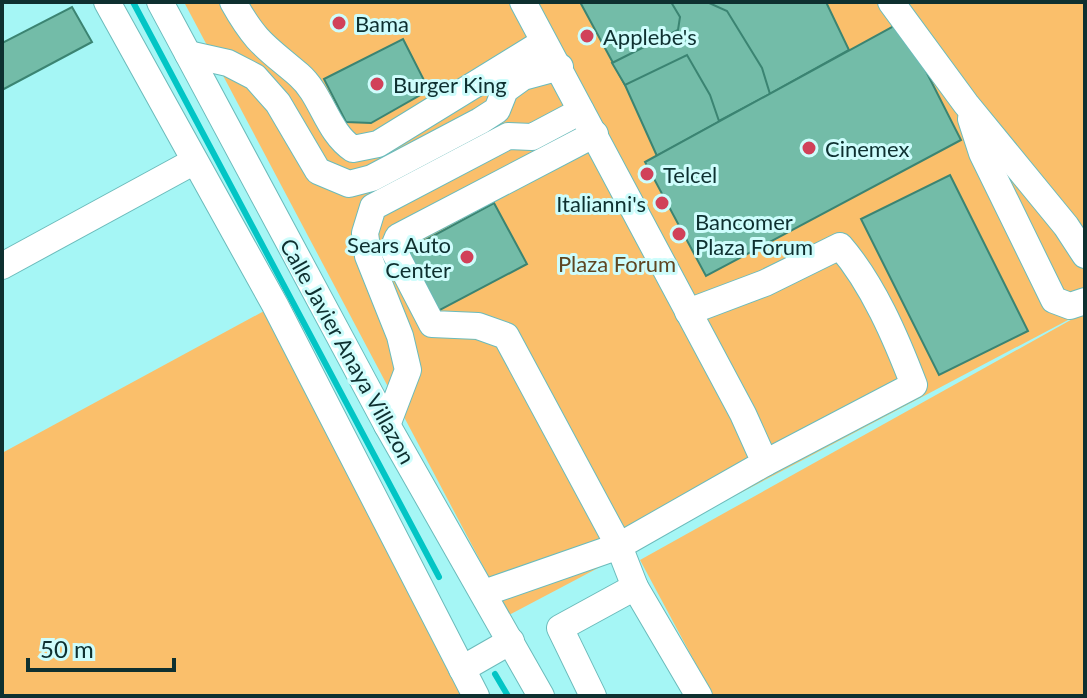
<svg xmlns="http://www.w3.org/2000/svg" width="1087" height="698" viewBox="0 0 1087 698" font-family="Lato,sans-serif">
<rect width="100%" height="100%" fill="#a5f6f5"/>
<g fill="#fabf6b">
<path d="M 184,2 L 1085,2 L 1085,311 L 509,615 Z"/>
<path d="M 275,305 L 475,696 L 2,696 L 2,453 Z"/>
<path d="M 1085,312 L 1085,696 L 713,696 L 640,560 Z"/>
</g>
<g fill="none" stroke-linecap="round" stroke-linejoin="round">
<g stroke="#02c5c5" stroke-width="6">
<path d="M 133,2 L 439,577"/>
<path d="M 495,674 L 508,696"/>
</g>
</g>
<g fill="#73bca8" stroke="#3b8472" stroke-width="2">
<path d="M 580,2 L 826,2 L 849,50 L 657,156 L 625,85 Z"/>
<path d="M 671,2 L 707,2 L 727,11 L 762,68 L 770,94 L 719,121 L 710,95 L 687,55 L 625,85 L 612,63 L 678,30 L 680,17 Z"/>
<path d="M 72,7 L 92,42 L 2,90 L 2,43 Z"/>
<path d="M 901,22 L 961,140 L 706,276 L 645,162 Z"/>
<path d="M 403,39 L 429,90 L 371,123 L 346,122 L 324,79 Z"/>
<path d="M 950,175 L 1028,331 L 939,375 L 861,219 Z"/>
<path d="M 494,203 L 527,264 L 438,311 L 407,250 Z"/>
</g>
<g fill="none" stroke-linecap="round" stroke-linejoin="round">
<g stroke="#6bbbbb" stroke-width="28">
<g id="minor">
<path d="M 107,2 L 275,305 L 476,696"/>
<path d="M 160,2 L 387,425 L 541,696"/>
<path d="M 233,2 C 256,43 265,46 299,75 C 322,95 327,132 353,149 L 378,144 L 542,43"/>
<path d="M 891,2 L 966,104 L 1066,226 L 1085,255"/>
<path d="M 188,54 L 228,63 L 255,77 L 278,103 L 318,171 L 349,184 L 372,178 L 480,121 L 497,110 L 505,90 L 523,77 L 560,67"/>
<path d="M 971,119 L 982,153 L 1054,300 L 1070,306 L 1085,301"/>
<path d="M 595,134 L 398,237 L 393,249 L 432,324 L 478,326 L 506,336 L 619,546 L 635,587 L 699,696"/>
<path d="M 2,266 L 193,162"/>
<path d="M 688,312 L 765,283 L 840,246 C 873,284 896,338 914,385 L 765,463"/>
<path d="M 387,425 L 408,370 L 400,336 L 368,256 L 365,233 L 373,207 L 508,136 L 532,137 L 581,111"/>
<path d="M 484,593 L 619,546 L 765,463 L 743,414 L 523,2"/>
<path d="M 462,669 L 511,641"/>
<path d="M 593,696 L 560,628 L 635,587"/>
</g>
</g>
<use href="#minor" stroke="#fff" stroke-width="26"/>
</g>
<g fill="#d14159" stroke="#cefdfc" stroke-width="3">
<circle cx="339" cy="23" r="8"/>
<circle cx="587" cy="36" r="8"/>
<circle cx="377" cy="84" r="8"/>
<circle cx="809" cy="148" r="8"/>
<circle cx="647" cy="174" r="8"/>
<circle cx="662" cy="203" r="8"/>
<circle cx="679" cy="234" r="8"/>
<circle cx="467" cy="257" r="8"/>
</g>
<g text-anchor="middle" dominant-baseline="central" stroke-width="6" stroke-linejoin="round" paint-order="stroke">
<g font-size="22" fill="#0e3030" stroke="#cefdfc" text-anchor="start">
<text x="355" y="23">Bama</text>
<text x="603" y="36">Applebe's</text>
<text x="393" y="84">Burger King</text>
<text x="825" y="148">Cinemex</text>
<text x="663" y="174">Telcel</text>
<text x="646" y="203" text-anchor="end">Italianni's</text>
<text x="695" y="221">Bancomer<tspan x="695" dy="25">Plaza Forum</tspan></text>
<text x="451" y="244" text-anchor="end">Sears Auto<tspan x="451" dy="25">Center</tspan></text>
</g>
<g font-size="22" fill="#5f4621" stroke="#cefdfc">
<text x="617" y="263">Plaza Forum</text>
</g>
<g font-size="22" fill="#0e3030" stroke="#cefdfc">
<text transform="translate(348 351) rotate(61)">Calle Javier Anaya Villazon</text>
</g>
</g>
<rect width="1087" height="698" fill="none" stroke="#0e3030" stroke-width="8"/>
<path d="M28 658v12h146v-12" fill="none" stroke="#0e3030" stroke-width="4"/>
<text x="40" y="658" font-size="24" fill="#0e3030" stroke="#cefdfc" stroke-width="6" paint-order="stroke">50 m</text>
</svg>
